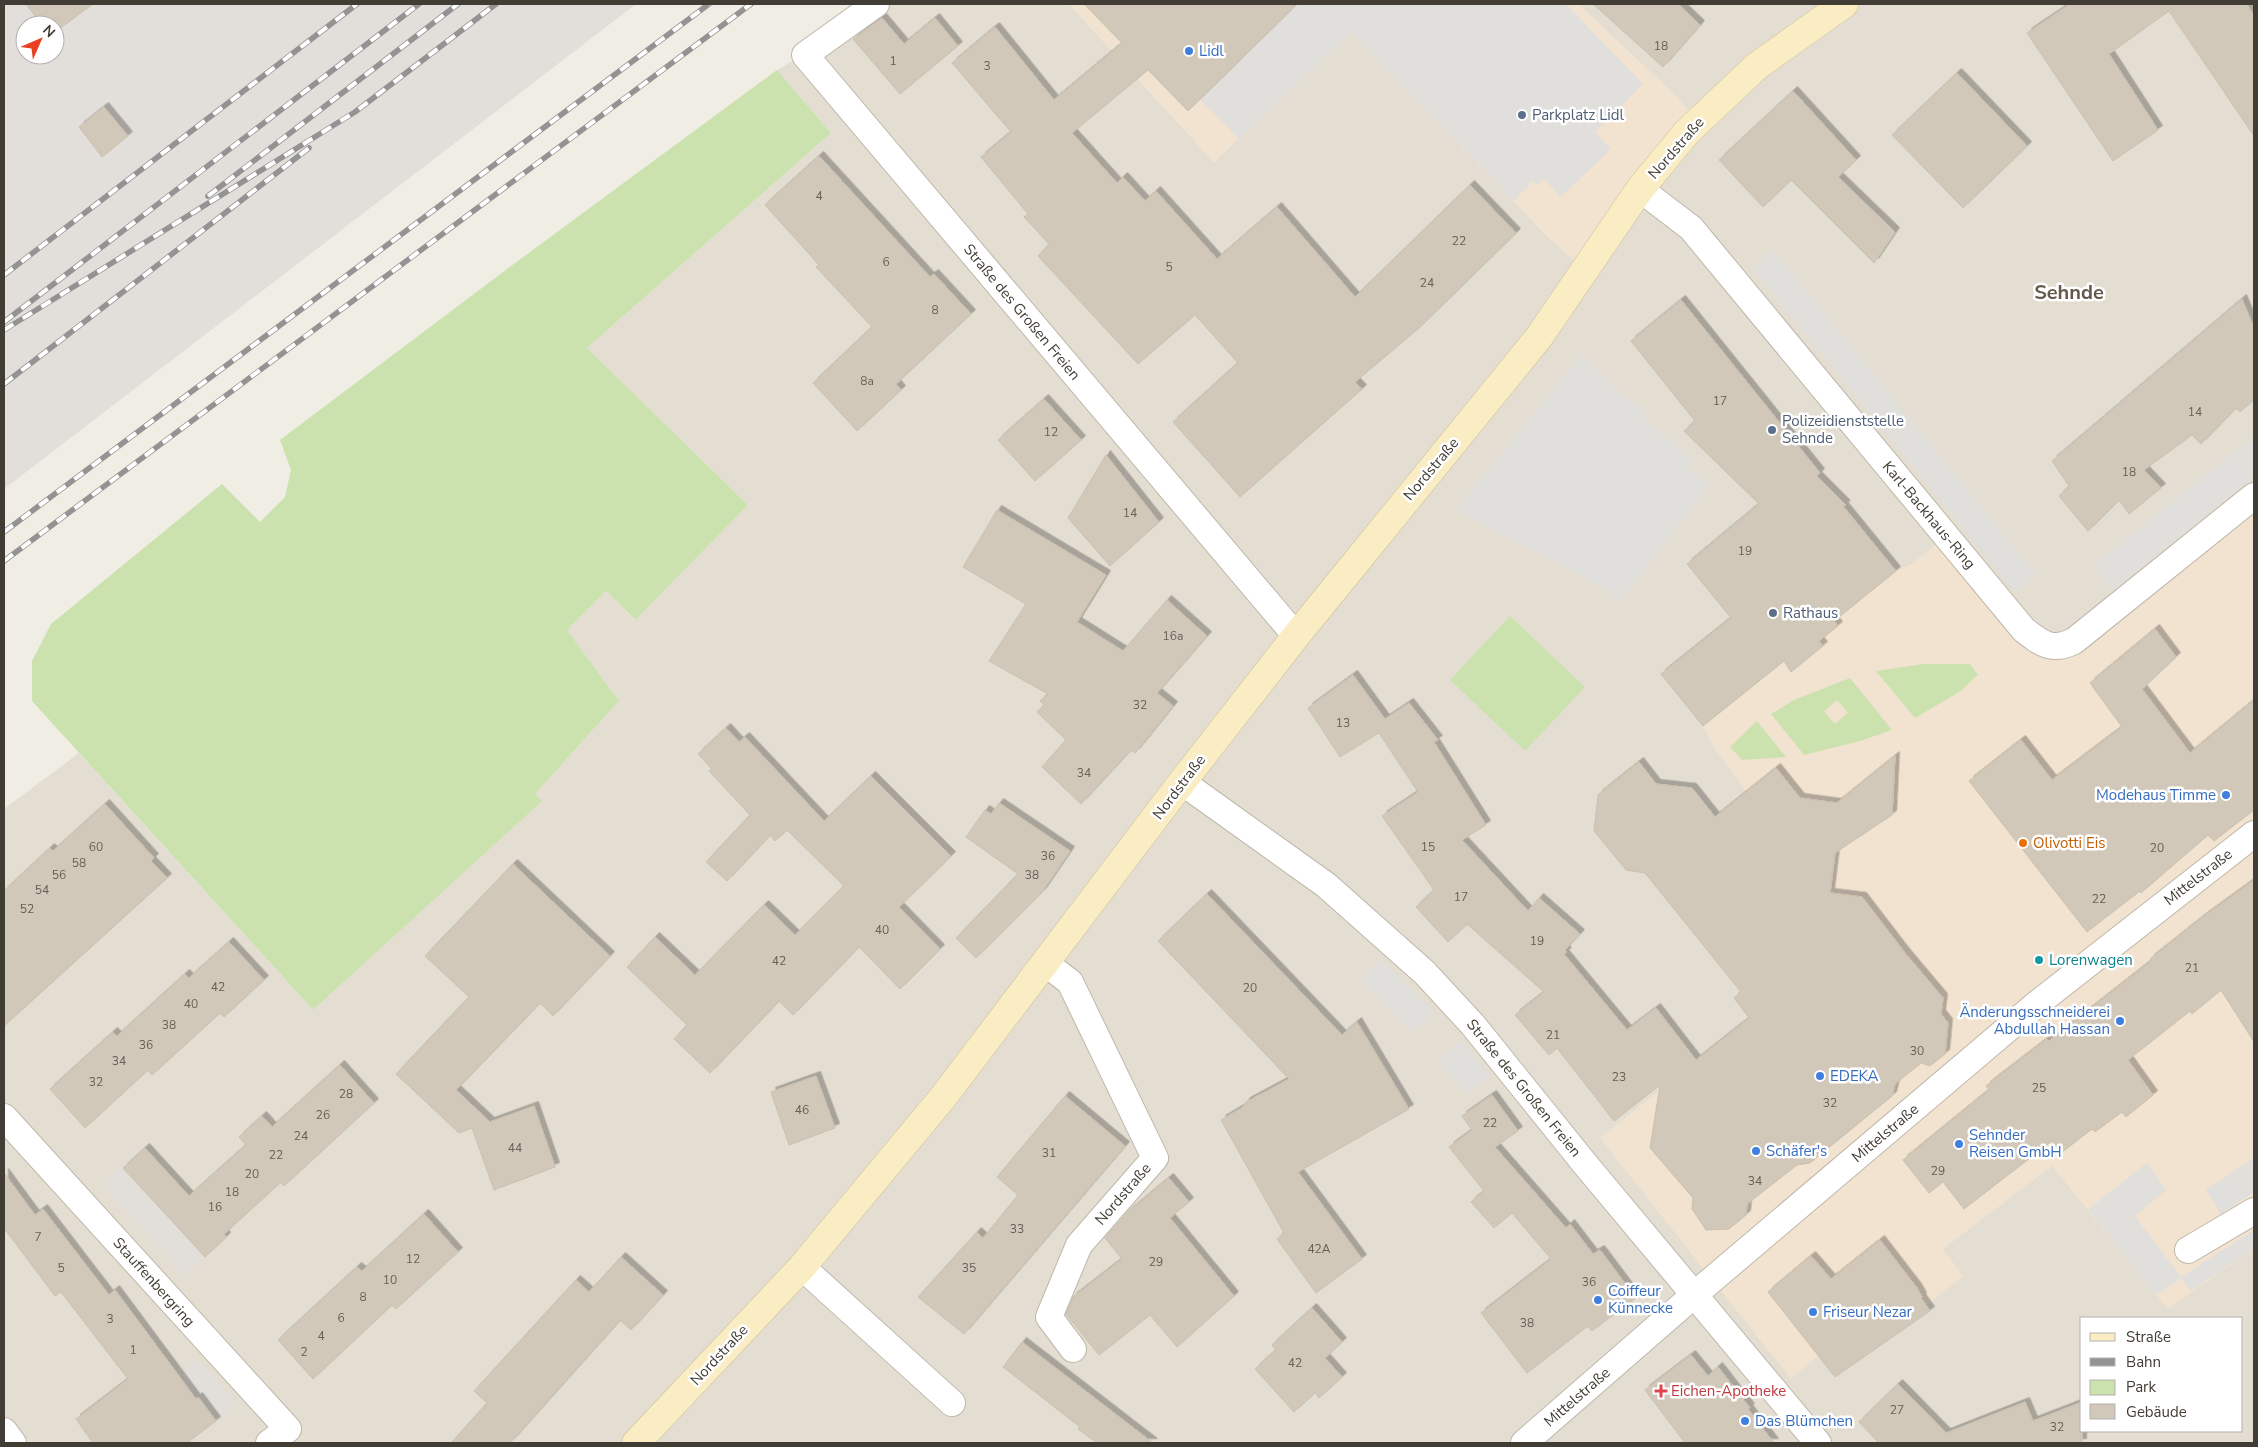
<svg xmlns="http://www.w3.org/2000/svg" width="2258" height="1447" viewBox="0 0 2258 1447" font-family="'Nunito Sans',sans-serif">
<defs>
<filter id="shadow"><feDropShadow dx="4.5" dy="-4.5" stdDeviation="0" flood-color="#0004"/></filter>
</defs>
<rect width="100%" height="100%" fill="#f0ede4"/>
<path fill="#e4ded2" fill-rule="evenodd" d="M 875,4 L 1069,4 L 1214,162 L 1351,32 L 1551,240 L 1677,97 L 1578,4 L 2254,4 L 2254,1443 L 4,1443 L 4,809 L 79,753 L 313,1010 L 541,801 L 535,794 L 619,701 L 567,630 L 606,591 L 634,620 L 748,505 L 587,348 L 831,133 L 777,70 L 806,53 ZM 2082,1318 L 2242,1318 L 2242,1431 L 2082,1431 Z"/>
<g fill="#f2e3d0">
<path d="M 1069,4 L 1578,4 L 1677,97 L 1699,121 L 1585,270 L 1551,240 L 1351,32 L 1214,162 Z"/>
<path d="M 2254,496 L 2254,1248 L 2168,1309 L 2052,1166 L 1943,1249 L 1963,1276 L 1892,1334 L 1876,1307 L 1791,1379 L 1600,1138 L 1744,1023 L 1745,1013 L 1734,998 L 1741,991 L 1645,873 L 1626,870 L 1594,831 L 1598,795 L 1639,762 L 1656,784 L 1692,788 L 1715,817 L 1746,792 L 1713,746 L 1703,726 L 1784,661 L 1791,672 L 1823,646 L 1819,641 L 1838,626 L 1834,621 L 1896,571 L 1913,563 L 1947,536 L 2056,647 Z"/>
</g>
<g fill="#e2ded9" fill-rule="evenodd">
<path d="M 4,4 L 636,4 L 4,489 ZM 25,25 L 55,25 L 55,55 L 25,55 Z"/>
<path d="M 143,1146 L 226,1237 L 184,1276 L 102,1184 Z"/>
<path d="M 162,1352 L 179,1374 L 198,1360 L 238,1404 L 187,1443 L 93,1443 L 76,1419 Z"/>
</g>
<g fill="#cbe2af" fill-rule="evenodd">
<path d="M 777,70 L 831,133 L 587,348 L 748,505 L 635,620 L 606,591 L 567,630 L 619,701 L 535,794 L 542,801 L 313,1010 L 32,701 L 32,661 L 51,624 L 222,484 L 260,522 L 285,497 L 291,470 L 280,440 L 507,269 Z"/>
<path d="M 1510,616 L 1585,687 L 1525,751 L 1450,680 Z"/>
<path d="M 1923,664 L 1970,664 L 1978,675 L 1959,692 L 1915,718 L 1876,671 Z"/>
<path d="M 1850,678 L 1892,730 L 1860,741 L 1804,755 L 1771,714 L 1794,700 ZM 1837,700 L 1848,713 L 1835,724 L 1824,711 Z"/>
<path d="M 1757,721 L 1786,757 L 1742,760 L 1730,747 Z"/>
</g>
<g fill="#e1dfdc">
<path d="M 1297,4 L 1566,4 L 1643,84 L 1595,132 L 1611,149 L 1561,197 L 1544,179 L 1537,185 L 1533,181 L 1514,201 L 1351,32 L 1239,139 L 1200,99 Z"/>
<path d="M 1773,250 L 2036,575 L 2015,592 L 1753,268 Z"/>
<path d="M 1582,354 L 1624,396 L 1641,409 L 1648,424 L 1670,440 L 1692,461 L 1688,468 L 1709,485 L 1620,601 L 1604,588 L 1456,510 Z"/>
<path d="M 2254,436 L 2254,476 L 2112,591 L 2093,566 Z"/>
<path d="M 1381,960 L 1435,1013 L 1412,1032 L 1361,979 Z"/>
<path d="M 1461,1041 L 1490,1075 L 1466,1094 L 1438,1061 Z"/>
<path d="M 2254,1158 L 2254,1192 L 2221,1214 L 2206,1190 Z"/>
<path d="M 2147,1163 L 2166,1190 L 2135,1216 L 2181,1277 L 2254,1230 L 2254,1248 L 2191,1291 L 2181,1278 L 2156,1295 L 2088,1209 Z"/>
</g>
<g fill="#d1c8ba" stroke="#cbc0ae" filter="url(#shadow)">
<path d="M 26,4 L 93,4 L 55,32 L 55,25 L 42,25 Z"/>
<path d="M 1084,4 L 1297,4 L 1188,111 L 1148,70 L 1072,133 L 1117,183 L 1123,177 L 1145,201 L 1156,191 L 1217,259 L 1277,207 L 1355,297 L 1470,185 L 1516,233 L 1419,328 L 1355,382 L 1362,389 L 1240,497 L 1173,422 L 1238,363 L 1195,315 L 1138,364 L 1038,256 L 1049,244 L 1024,217 L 1028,214 L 981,157 L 1011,132 L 952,63 L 995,27 L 1054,100 L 1122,43 Z"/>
<path d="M 1593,4 L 1678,4 L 1700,25 L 1663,67 Z"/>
<path d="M 2070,4 L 2247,4 L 2254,16 L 2254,136 L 2169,11 L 2109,54 L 2158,130 L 2113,161 L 2027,33 Z"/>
<path d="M 882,18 L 904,44 L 935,18 L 958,46 L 900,94 L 853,39 Z"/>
<path d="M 1957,73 L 2027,146 L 1963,208 L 1892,135 Z"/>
<path d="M 1793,91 L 1856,160 L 1838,177 L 1895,232 L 1874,263 L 1791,180 L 1763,207 L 1719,160 Z"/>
<path d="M 104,107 L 128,136 L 102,157 L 79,127 Z"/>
<path d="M 819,156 L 930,277 L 934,274 L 971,314 L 896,384 L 901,390 L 857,431 L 813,383 L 872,327 L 816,267 L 819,265 L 765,205 Z"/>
<path d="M 2242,299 L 2254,328 L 2254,400 L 2240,412 L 2236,408 L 2201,444 L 2192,435 L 2144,470 L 2161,488 L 2129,514 L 2119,500 L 2088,531 L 2059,496 L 2069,486 L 2052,461 Z"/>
<path d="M 1681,300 L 1820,473 L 1817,476 L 1846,505 L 1843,506 L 1896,571 L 1834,621 L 1838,626 L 1819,641 L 1823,646 L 1791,672 L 1784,661 L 1703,726 L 1661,674 L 1731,618 L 1687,564 L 1759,504 L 1684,431 L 1695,421 L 1631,341 Z"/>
<path d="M 1044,399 L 1081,440 L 1035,481 L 998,440 Z"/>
<path d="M 1106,455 L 1159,522 L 1110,566 L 1068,518 Z"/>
<path d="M 997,510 L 1106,575 L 1077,622 L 1123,651 L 1167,600 L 1207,636 L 1157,693 L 1173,706 L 1135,753 L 1131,750 L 1081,804 L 1042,767 L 1066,740 L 1037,712 L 1044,705 L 1040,701 L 1048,694 L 989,661 L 1026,604 L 963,567 Z"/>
<path d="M 2155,629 L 2176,657 L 2142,689 L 2190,753 L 2254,700 L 2254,810 L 2214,841 L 2208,835 L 2141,893 L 2140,891 L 2087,932 L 1969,781 L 2021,740 L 2052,780 L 2122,727 L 2090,683 Z"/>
<path d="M 1353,675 L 1385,719 L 1409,703 L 1438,740 L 1434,742 L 1486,825 L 1462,840 L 1528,911 L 1539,898 L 1580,934 L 1565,950 L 1567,952 L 1564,954 L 1627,1030 L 1656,1008 L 1696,1060 L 1749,1018 L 1734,998 L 1741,992 L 1645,873 L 1626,870 L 1594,831 L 1598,795 L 1639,762 L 1656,784 L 1692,788 L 1715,817 L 1776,768 L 1800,798 L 1837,803 L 1895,756 L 1892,815 L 1835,853 L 1830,893 L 1862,897 L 1905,953 L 1943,998 L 1941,1014 L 1948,1023 L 1945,1054 L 1930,1066 L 1921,1063 L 1895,1084 L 1892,1096 L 1810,1163 L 1797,1165 L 1747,1204 L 1746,1215 L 1729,1229 L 1706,1230 L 1692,1209 L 1693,1198 L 1650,1148 L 1660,1085 L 1614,1121 L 1557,1048 L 1549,1055 L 1515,1015 L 1544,992 L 1467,924 L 1448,942 L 1416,907 L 1434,890 L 1382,816 L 1418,792 L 1379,733 L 1340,757 L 1308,708 Z"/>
<path d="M 726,728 L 739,742 L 745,737 L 824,821 L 871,776 L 951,856 L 899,907 L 940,949 L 900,989 L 859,947 L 793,1015 L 779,1001 L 710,1073 L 674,1039 L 687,1025 L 627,967 L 655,937 L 695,975 L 764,905 L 795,935 L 844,886 L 787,830 L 775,841 L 770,835 L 727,881 L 706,862 L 750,815 L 709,771 L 712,769 L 698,754 Z"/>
<path d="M 999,803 L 1070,851 L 1042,892 L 976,958 L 956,938 L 1018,874 L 966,837 L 985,810 L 991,814 Z"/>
<path d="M 105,804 L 154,858 L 151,861 L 167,878 L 4,1026 L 4,891 L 50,848 L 53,851 Z"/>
<path d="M 513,864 L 610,956 L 553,1016 L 540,1003 L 456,1090 L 490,1122 L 534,1106 L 555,1167 L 494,1190 L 472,1128 L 459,1133 L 396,1074 L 469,997 L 425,956 Z"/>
<path d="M 2254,880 L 2254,1042 L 2221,990 L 2192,1014 L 2190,1011 L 2128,1060 L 2153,1095 L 2126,1117 L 2122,1112 L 2095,1132 L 2092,1129 L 2061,1153 L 2052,1141 L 1964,1209 L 1943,1182 L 1929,1193 L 1903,1160 L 1989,1090 L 1986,1086 L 2047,1039 L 2049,1041 L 2151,961 L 2150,959 L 2203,917 Z"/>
<path d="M 1207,894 L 1342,1035 L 1357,1022 L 1409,1109 L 1298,1172 L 1362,1259 L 1316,1293 L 1277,1239 L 1284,1233 L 1221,1120 L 1243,1107 L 1246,1102 L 1289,1079 L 1158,941 Z"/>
<path d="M 229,942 L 264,980 L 224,1017 L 220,1013 L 152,1075 L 148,1070 L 85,1128 L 50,1089 L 113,1032 L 117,1036 L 185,974 L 189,978 Z"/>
<path d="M 340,1065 L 374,1103 L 284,1186 L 281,1182 L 224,1234 L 226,1237 L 205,1257 L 123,1168 L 145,1148 L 189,1196 L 246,1145 L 239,1137 L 262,1116 L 272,1127 Z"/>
<path d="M 816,1076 L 835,1128 L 789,1145 L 771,1092 Z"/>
<path d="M 1492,1095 L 1518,1131 L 1495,1147 L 1566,1228 L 1570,1224 L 1593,1254 L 1600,1250 L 1636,1298 L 1592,1331 L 1588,1326 L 1527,1373 L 1481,1313 L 1551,1259 L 1512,1213 L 1494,1228 L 1471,1202 L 1484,1191 L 1449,1147 L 1472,1130 L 1462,1116 Z"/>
<path d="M 1065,1096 L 1125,1146 L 964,1334 L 918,1297 L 977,1232 L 983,1238 L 1018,1195 L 997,1177 Z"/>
<path d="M 4,1173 L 35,1215 L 43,1209 L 109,1295 L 115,1290 L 196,1399 L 198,1397 L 216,1421 L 187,1443 L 93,1443 L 76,1419 L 128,1379 L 61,1292 L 55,1296 L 4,1228 Z"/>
<path d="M 1169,1178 L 1189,1202 L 1170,1218 L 1234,1296 L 1177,1347 L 1150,1315 L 1099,1355 L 1066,1314 L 1073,1297 L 1122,1259 L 1105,1238 L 1128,1212 Z"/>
<path d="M 424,1214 L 458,1252 L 396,1309 L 392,1305 L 313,1379 L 278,1340 L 357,1267 L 362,1271 Z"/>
<path d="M 1880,1240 L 1917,1288 L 1922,1297 L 1921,1298 L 1930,1311 L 1835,1377 L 1768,1292 L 1811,1256 L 1831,1279 Z"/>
<path d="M 621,1257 L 663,1295 L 631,1330 L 620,1320 L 510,1443 L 451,1443 L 487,1403 L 474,1391 L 576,1280 L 589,1292 Z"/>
<path d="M 1312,1308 L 1342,1342 L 1325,1358 L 1342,1377 L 1319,1398 L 1315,1393 L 1294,1412 L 1255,1369 L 1276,1350 L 1272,1345 Z"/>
<path d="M 1022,1342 L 1153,1443 L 1097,1443 L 1078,1429 L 1080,1427 L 1003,1367 Z"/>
<path d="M 1691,1355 L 1708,1376 L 1718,1367 L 1750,1408 L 1748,1409 L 1774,1443 L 1685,1443 L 1645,1390 Z"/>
<path d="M 1898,1384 L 1946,1433 L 2025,1402 L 2033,1421 L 2082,1402 L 2082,1443 L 1879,1443 L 1859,1422 Z"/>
</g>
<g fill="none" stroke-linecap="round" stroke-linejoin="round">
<g stroke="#beb7aa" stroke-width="28">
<g id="street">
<path d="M 876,4 L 805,55 L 1296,636"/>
<path d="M 1640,189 L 1691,228 L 2024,630 C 2042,644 2052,652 2074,641 L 2254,496"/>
<path d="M 1182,782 L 1326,885 L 1425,973 L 1473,1025 L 1585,1164 L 1818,1443"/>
<path d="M 1045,963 L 1070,982 L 1155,1158 L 1079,1245 L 1049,1317 L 1073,1349"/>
<path d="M 4,1117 L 288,1429 L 269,1443"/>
<path d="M 2188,1250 L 2254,1211"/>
<path d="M 802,1267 L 952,1403"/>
<path d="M 4,1431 L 13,1443"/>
<path d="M 1524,1443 L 1694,1295 L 2038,1003 L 2254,834"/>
</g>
</g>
<g stroke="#cdbf96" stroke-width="29">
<path id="secondary" d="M 636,1443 L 802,1267 L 944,1096 L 1182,782 L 1296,636 L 1539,337 L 1640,189 L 1686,133 L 1757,66 L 1844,4"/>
</g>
<use href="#street" stroke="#fff" stroke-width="26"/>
<use href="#secondary" stroke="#faedc4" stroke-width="28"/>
<g stroke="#939393" stroke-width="5.5">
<g id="rail">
<path d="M 208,196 L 458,4"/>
<path d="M 4,275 L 357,4"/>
<path d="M 4,322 L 419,4"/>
<path d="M 4,330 L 355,112 L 496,4"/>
<path d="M 4,384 L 309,148"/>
<path d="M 4,532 L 709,4"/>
<path d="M 4,561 L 751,4"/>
</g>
</g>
<use href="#rail" stroke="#fff" stroke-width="4" stroke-dasharray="11" stroke-linecap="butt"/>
</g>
<g fill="#3f7fe0" stroke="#fff" stroke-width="2">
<circle cx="1189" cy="51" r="5"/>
<circle cx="2226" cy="795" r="5"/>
<circle cx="2120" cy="1021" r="5"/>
<circle cx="1820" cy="1076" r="5"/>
<circle cx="1959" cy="1144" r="5"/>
<circle cx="1756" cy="1151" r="5"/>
<circle cx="1598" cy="1300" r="5"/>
<circle cx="1813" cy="1312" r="5"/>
<circle cx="1745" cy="1421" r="5"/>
</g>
<g fill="#5c6f8a" stroke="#fff" stroke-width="2">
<circle cx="1522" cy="115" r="5"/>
<circle cx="1772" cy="430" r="5"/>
<circle cx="1773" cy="613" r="5"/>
</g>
<circle fill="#e8710a" stroke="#fff" stroke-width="2" cx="2023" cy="843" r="5"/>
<circle fill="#0f9aa8" stroke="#fff" stroke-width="2" cx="2039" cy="960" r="5"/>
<path fill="#e0444e" stroke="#fff" stroke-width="2" d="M1658.5 1383.5h5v5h5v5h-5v5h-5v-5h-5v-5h5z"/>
<g text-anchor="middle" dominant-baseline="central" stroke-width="5" stroke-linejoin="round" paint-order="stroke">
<g font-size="12" fill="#666056">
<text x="1661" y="46">18</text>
<text x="893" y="61">1</text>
<text x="987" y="66">3</text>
<text x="819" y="196">4</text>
<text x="1459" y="241">22</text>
<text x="886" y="262">6</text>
<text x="1169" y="267">5</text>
<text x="1427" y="283">24</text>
<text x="935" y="310">8</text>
<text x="867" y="381">8a</text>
<text x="1720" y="401">17</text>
<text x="2195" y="412">14</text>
<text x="1051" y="432">12</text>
<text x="2129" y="472">18</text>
<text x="1130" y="513">14</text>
<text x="1745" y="551">19</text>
<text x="1173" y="636">16a</text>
<text x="1140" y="705">32</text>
<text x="1343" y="723">13</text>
<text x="1084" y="773">34</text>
<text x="96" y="847">60</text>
<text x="1428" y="847">15</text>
<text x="2157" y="848">20</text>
<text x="1048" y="856">36</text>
<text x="79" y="863">58</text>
<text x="59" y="875">56</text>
<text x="1032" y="875">38</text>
<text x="42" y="890">54</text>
<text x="1461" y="897">17</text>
<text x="2099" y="899">22</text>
<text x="27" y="909">52</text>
<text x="882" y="930">40</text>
<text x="1537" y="941">19</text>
<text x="779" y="961">42</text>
<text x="2192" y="968">21</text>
<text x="218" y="987">42</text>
<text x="1250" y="988">20</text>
<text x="191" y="1004">40</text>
<text x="169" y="1025">38</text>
<text x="1553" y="1035">21</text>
<text x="146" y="1045">36</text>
<text x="1917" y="1051">30</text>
<text x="119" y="1061">34</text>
<text x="1619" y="1077">23</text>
<text x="96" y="1082">32</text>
<text x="2039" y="1088">25</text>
<text x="346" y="1094">28</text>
<text x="1830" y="1103">32</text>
<text x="802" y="1110">46</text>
<text x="323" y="1115">26</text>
<text x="1490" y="1123">22</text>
<text x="301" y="1136">24</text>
<text x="515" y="1148">44</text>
<text x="1049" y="1153">31</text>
<text x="276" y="1155">22</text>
<text x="1938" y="1171">29</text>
<text x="252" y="1174">20</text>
<text x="1755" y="1181">34</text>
<text x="232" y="1192">18</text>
<text x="215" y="1207">16</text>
<text x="1017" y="1229">33</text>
<text x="38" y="1237">7</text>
<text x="1319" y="1249">42A</text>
<text x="413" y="1259">12</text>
<text x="1156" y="1262">29</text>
<text x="61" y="1268">5</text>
<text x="969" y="1268">35</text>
<text x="390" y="1280">10</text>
<text x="1589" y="1282">36</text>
<text x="363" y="1297">8</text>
<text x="341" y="1318">6</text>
<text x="110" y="1319">3</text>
<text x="1527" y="1323">38</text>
<text x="321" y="1336">4</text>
<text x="133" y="1350">1</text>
<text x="304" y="1352">2</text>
<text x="1295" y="1363">42</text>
<text x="1897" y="1410">27</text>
<text x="2057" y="1427">32</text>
</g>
<g font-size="15" fill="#366cbe" stroke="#fff" text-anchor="start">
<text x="1199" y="51">Lidl</text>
<text x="2216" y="795" text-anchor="end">Modehaus Timme</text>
<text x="2110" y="1012" text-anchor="end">Änderungsschneiderei<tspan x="2110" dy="17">Abdullah Hassan</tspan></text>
<text x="1830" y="1076">EDEKA</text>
<text x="1969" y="1135">Sehnder<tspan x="1969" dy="17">Reisen GmbH</tspan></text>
<text x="1766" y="1151">Schäfer's</text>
<text x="1608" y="1291">Coiffeur<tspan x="1608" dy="17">Künnecke</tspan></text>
<text x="1823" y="1312">Friseur Nezar</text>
<text x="1755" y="1421">Das Blümchen</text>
</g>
<g font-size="15" fill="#4e5e75" stroke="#fff" text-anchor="start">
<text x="1532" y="115">Parkplatz Lidl</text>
<text x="1782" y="421">Polizeidienststelle<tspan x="1782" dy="17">Sehnde</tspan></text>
<text x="1783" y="613">Rathaus</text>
</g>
<g font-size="15" fill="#423d34" stroke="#fff">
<text transform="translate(1676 148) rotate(-49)">Nordstraße</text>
<text transform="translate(1022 312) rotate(50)">Straße des Großen Freien</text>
<text transform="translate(1431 469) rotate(-50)">Nordstraße</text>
<text transform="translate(1929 515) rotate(50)">Karl-Backhaus-Ring</text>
<text transform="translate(1179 787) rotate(-53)">Nordstraße</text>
<text transform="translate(2198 877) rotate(-38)">Mittelstraße</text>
<text transform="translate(1524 1088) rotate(51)">Straße des Großen Freien</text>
<text transform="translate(1885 1133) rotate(-40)">Mittelstraße</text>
<text transform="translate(1123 1194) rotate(-49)">Nordstraße</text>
<text transform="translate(154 1282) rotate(48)">Stauffenbergring</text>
<text transform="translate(719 1355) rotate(-47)">Nordstraße</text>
<text transform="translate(1577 1397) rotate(-41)">Mittelstraße</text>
</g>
<g font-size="15" fill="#c56008" stroke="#fff" text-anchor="start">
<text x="2033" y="843">Olivotti Eis</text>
</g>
<g font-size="15" fill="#0d838f" stroke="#fff" text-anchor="start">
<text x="2049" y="960">Lorenwagen</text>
</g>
<g font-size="15" fill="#be3a42" stroke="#fff" text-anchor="start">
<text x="1671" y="1391">Eichen-Apotheke</text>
</g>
<g font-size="20" font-weight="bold" fill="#645a4c" stroke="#fff">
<text x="2069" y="292">Sehnde</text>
</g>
</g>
<rect width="2258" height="1447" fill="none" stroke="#423d34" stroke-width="10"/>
<rect x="2080" y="1317" width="162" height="115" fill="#ffffff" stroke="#b3b1ae"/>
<rect x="2090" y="1333" width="25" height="8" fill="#faedc4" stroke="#b3b1ae"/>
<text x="2126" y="1342" font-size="15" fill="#423d34">Straße</text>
<rect x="2090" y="1358" width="25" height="8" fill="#939393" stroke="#b3b1ae"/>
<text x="2126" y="1367" font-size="15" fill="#423d34">Bahn</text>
<rect x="2090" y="1380" width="25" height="15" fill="#cbe2af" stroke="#b3b1ae"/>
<text x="2126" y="1392" font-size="15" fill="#423d34">Park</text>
<rect x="2090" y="1404" width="25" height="15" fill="#d1c8ba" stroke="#b3b1ae"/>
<text x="2126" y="1417" font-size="15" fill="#423d34">Gebäude</text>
<g transform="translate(40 40) rotate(45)"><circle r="24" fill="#ffffff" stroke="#b3b1ae"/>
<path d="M0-4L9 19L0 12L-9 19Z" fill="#e94022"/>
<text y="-8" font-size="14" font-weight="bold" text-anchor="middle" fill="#423d34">N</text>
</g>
</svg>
